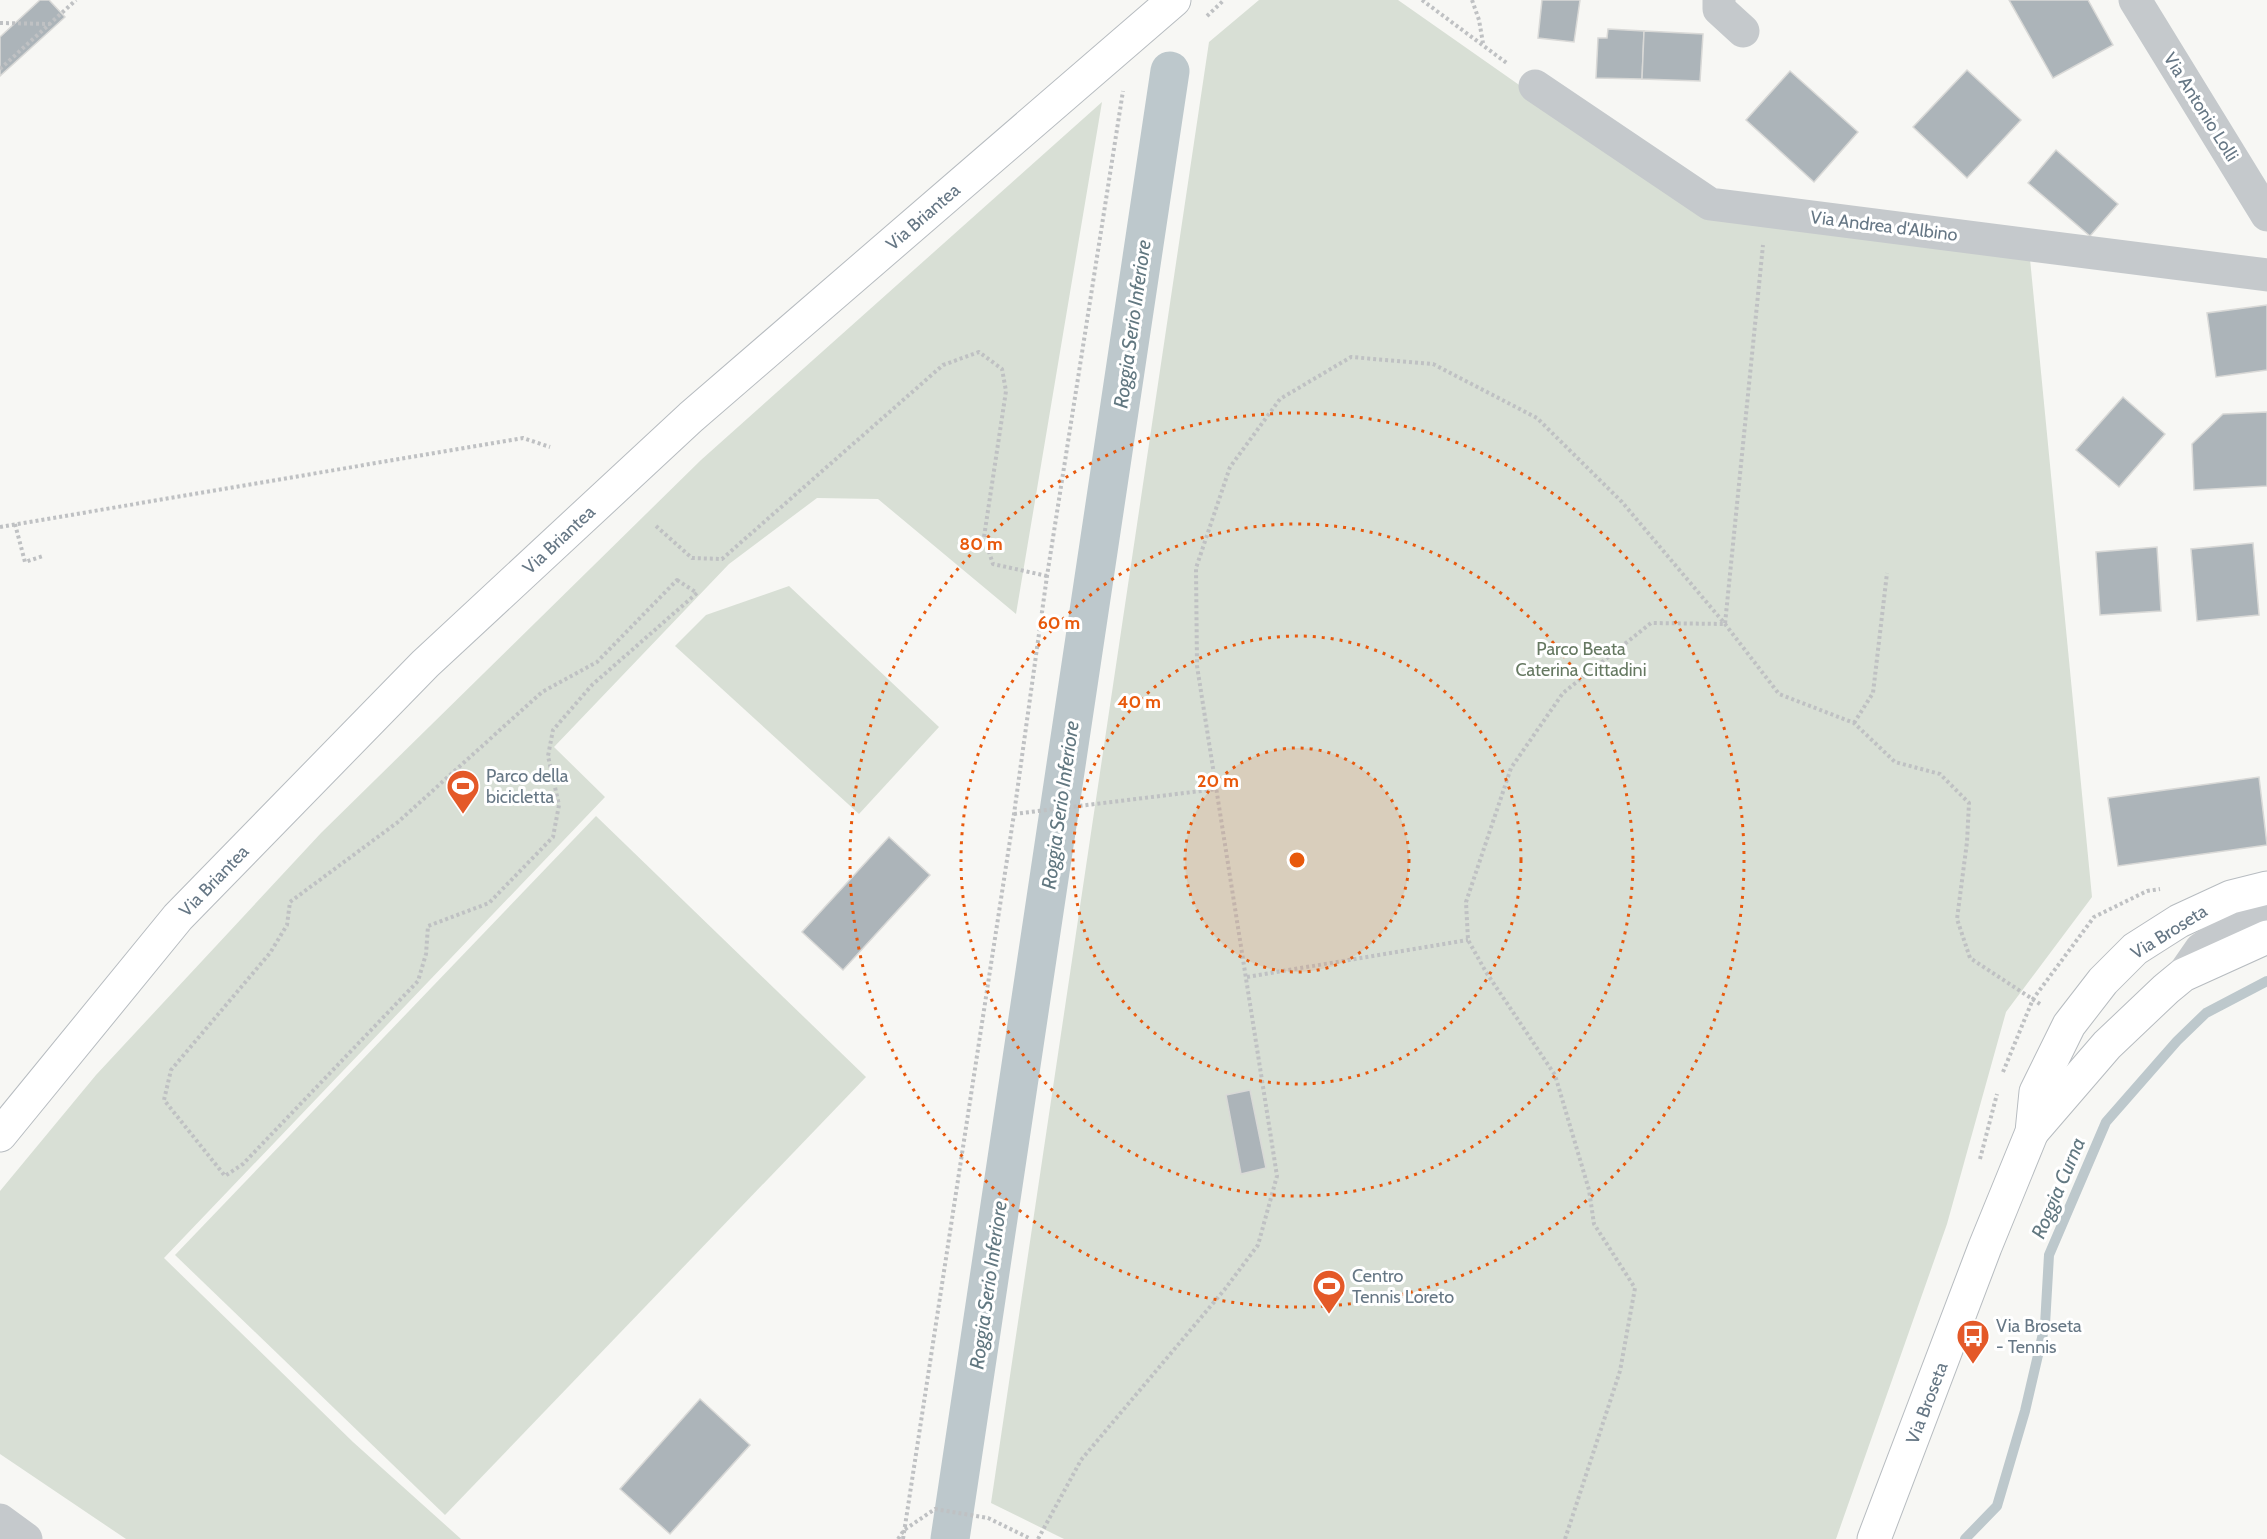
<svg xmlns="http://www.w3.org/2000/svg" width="2267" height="1539" viewBox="0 0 2267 1539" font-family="Cabin,sans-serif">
<rect width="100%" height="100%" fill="#f7f7f4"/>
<g fill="#d8dfd5">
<path d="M 1259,0 L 1398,0 L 1709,218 L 2030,259 L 2092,897 L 2006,1012 L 1947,1224 L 1836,1539 L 1064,1539 L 991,1503 L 1209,42 Z"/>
<path d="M 1102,102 L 1016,614 L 878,499 L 817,498 L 729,564 L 554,747 L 605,797 L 164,1258 L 353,1442 L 461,1539 L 126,1539 L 0,1454 L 0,1191 L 96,1075 L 321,833 L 701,460 Z"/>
<path d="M 789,586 L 939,727 L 859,814 L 675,646 L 706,615 Z"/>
<path d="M 596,816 L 866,1077 L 445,1515 L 175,1255 Z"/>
</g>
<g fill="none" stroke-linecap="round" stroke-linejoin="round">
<path stroke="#bdc8cc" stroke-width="10" d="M 1965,1539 L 1997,1506 L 2025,1411 L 2045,1325 L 2049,1255 L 2106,1122 L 2177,1041 L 2206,1013 L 2267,981"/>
<path stroke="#bdc8cc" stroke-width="39" d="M 950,1539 L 1170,71"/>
</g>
<g fill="#acb4b9" stroke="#d9d9d7" stroke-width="1.5">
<path d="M 40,0 L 49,0 L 65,17 L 0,76 L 0,37 Z"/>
<path d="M 1542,0 L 1580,0 L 1574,42 L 1538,38 Z"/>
<path d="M 2009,0 L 2088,0 L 2113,45 L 2053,78 Z"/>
<path d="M 1608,29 L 1644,31 L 1642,79 L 1596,78 L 1598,38 L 1607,38 Z"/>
<path d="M 1644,31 L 1703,34 L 1700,81 L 1642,79 Z"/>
<path d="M 1967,70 L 2021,120 L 1967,178 L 1913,127 Z"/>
<path d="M 1790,71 L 1858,132 L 1814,182 L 1746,120 Z"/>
<path d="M 2056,150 L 2118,204 L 2090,236 L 2028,183 Z"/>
<path d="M 2267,305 L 2267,370 L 2216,377 L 2207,313 Z"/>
<path d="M 2123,397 L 2165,434 L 2119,487 L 2076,450 Z"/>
<path d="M 2267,412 L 2267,486 L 2194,490 L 2192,444 L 2223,414 Z"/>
<path d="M 2253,543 L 2259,615 L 2197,621 L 2191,549 Z"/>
<path d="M 2157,547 L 2161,611 L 2100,615 L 2096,552 Z"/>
<path d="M 2259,777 L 2267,845 L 2118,866 L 2108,798 Z"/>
<path d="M 889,837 L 930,875 L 843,970 L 802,932 Z"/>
<path d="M 1250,1090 L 1266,1168 L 1241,1174 L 1226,1095 Z"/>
<path d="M 700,1399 L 750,1445 L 670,1534 L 620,1489 Z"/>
</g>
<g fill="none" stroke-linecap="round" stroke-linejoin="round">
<g stroke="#b7bcc0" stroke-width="35">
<g id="secondary">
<path d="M 2032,1132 L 2107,1045 L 2166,989 L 2183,975 L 2267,937"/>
<path d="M 0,1135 L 178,917 L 425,664 L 691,417 L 1174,0"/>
<path d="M 1874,1539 L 1985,1247 L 2032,1132 L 2036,1092 L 2069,1025 L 2103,981 L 2135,949 L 2179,921 L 2231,897 L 2267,888"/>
</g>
</g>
<g stroke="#bfc1c3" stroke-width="4" stroke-dasharray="3 3" stroke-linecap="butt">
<path d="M 1422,0 L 1508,64"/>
<path d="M 1472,0 L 1479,20 L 1483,43"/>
<path d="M 1207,16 L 1224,0"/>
<path d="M 0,23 L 50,24"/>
<path d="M 0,69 L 76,0"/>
<path d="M 15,524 L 25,562 L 43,556"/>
<path d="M 656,526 L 692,558 L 722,559 L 943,365 L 979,352 L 1002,369 L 1006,391 L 984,537 L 993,564 L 1047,576"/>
<path d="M 0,527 L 523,438 L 550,447"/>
<path d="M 677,580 L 697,593 L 592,685 L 553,730 L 548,756 L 559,805 L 553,837 L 489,903 L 428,926 L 426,954 L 418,981 L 243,1164 L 225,1176 L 164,1100 L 171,1070 L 270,953 L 287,925 L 290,902 L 398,822 L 542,692 L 597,662 Z"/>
<path d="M 1854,723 L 1873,693 L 1887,573"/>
<path d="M 1014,814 L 1217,789"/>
<path d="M 1247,977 L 1468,940"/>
<path d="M 2003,1072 L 2033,999 L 2094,917 L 2147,891 L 2160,889"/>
<path d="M 1980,1159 L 1997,1094"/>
<path d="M 898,1539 L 904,1530 L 935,1509 L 988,1518 L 1031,1539"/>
<path d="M 903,1539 L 1014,814 L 1047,576 L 1123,91"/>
<path d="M 1038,1539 L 1081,1460 L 1225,1289 L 1258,1245 L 1277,1176 L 1197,666 L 1196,568 L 1230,467 L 1280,399 L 1351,357 L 1433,364 L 1537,418 L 1622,502 L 1725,624 L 1779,694 L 1854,723 L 1895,762 L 1940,774 L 1969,803 L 1967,842 L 1957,919 L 1970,958 L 2040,1004"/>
<path d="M 1565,1539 L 1620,1371 L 1635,1288 L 1594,1224 L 1589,1190 L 1555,1075 L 1486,972 L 1468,940 L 1466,902 L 1511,768 L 1563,693 L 1651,623 L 1725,624 L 1763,245"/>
</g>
<g stroke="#c5c9cc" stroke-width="33">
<path d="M 1719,0 L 1719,9 L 1743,31"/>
<path d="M 2135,0 L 2267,215"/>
<path d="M 1535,86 L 1710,204 L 2267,275"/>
<path d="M 2183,975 L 2201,949 L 2228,931 L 2267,911"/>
<path d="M 0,1520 L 26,1539"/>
</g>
<use href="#secondary" stroke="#fff" stroke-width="33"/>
</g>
<circle cx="1297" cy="860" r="112" fill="#e8590c" fill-opacity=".12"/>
<g fill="none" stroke="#e8590c" stroke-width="3" stroke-dasharray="3 6">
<circle cx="1297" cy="860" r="112"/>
<circle cx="1297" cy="860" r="224"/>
<circle cx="1297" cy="860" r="336"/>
<circle cx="1297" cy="860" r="447"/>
</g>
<defs>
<g id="stadium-pin" transform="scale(1.725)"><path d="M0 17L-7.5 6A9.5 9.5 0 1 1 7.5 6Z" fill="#e45928" stroke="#fff"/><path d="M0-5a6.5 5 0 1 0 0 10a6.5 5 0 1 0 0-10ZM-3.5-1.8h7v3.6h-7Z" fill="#fff"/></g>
<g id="bus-pin" transform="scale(1.725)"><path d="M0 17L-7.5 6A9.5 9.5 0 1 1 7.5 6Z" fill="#e45928" stroke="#fff"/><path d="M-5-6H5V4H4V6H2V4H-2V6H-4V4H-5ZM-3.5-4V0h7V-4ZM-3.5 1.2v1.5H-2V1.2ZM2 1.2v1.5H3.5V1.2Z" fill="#fff"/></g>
</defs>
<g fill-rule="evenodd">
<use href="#stadium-pin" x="463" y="786"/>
<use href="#stadium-pin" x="1329" y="1286"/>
<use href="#bus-pin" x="1973" y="1336"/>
</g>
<g text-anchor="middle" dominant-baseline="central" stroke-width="6" stroke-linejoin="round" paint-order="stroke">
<g font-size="18" fill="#667785" stroke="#fff">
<text transform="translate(2201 107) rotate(58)">Via Antonio Lolli</text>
<text transform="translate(923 217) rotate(-41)">Via Briantea</text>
<text transform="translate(1884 226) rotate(7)">Via Andrea d'Albino</text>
<text transform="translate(559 540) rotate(-43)">Via Briantea</text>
<text transform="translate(214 881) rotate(-46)">Via Briantea</text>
<text transform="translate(2169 932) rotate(-32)">Via Broseta</text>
<text transform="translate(1927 1403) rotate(-69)">Via Broseta</text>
</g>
<g font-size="18" fill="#657861" stroke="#fff">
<text x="1581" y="649">Parco Beata<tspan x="1581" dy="21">Caterina Cittadini</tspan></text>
</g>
<g font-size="18" fill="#667785" stroke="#fff" text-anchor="start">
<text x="486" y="776">Parco della<tspan x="486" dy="21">bicicletta</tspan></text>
<text x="1352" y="1276">Centro<tspan x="1352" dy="21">Tennis Loreto</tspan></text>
<text x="1996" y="1326">Via Broseta<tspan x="1996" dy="21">- Tennis</tspan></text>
</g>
<g font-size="20" font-style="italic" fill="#627881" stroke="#fff">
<text transform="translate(1132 324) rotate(-82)">Roggia Serio Inferiore</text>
<text transform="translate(1060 805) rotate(-82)">Roggia Serio Inferiore</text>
<text transform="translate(2058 1188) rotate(-67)">Roggia Curna</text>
<text transform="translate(988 1285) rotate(-82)">Roggia Serio Inferiore</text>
</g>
</g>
<circle cx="1297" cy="860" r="9" fill="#e8590c" stroke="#fff" stroke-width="3"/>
<g font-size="18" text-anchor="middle" font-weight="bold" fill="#e8590c" stroke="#fff" stroke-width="6" stroke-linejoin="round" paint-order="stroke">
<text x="981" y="550">80 m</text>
<text x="1059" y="629">60 m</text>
<text x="1139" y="708">40 m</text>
<text x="1218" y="787">20 m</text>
</g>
</svg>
